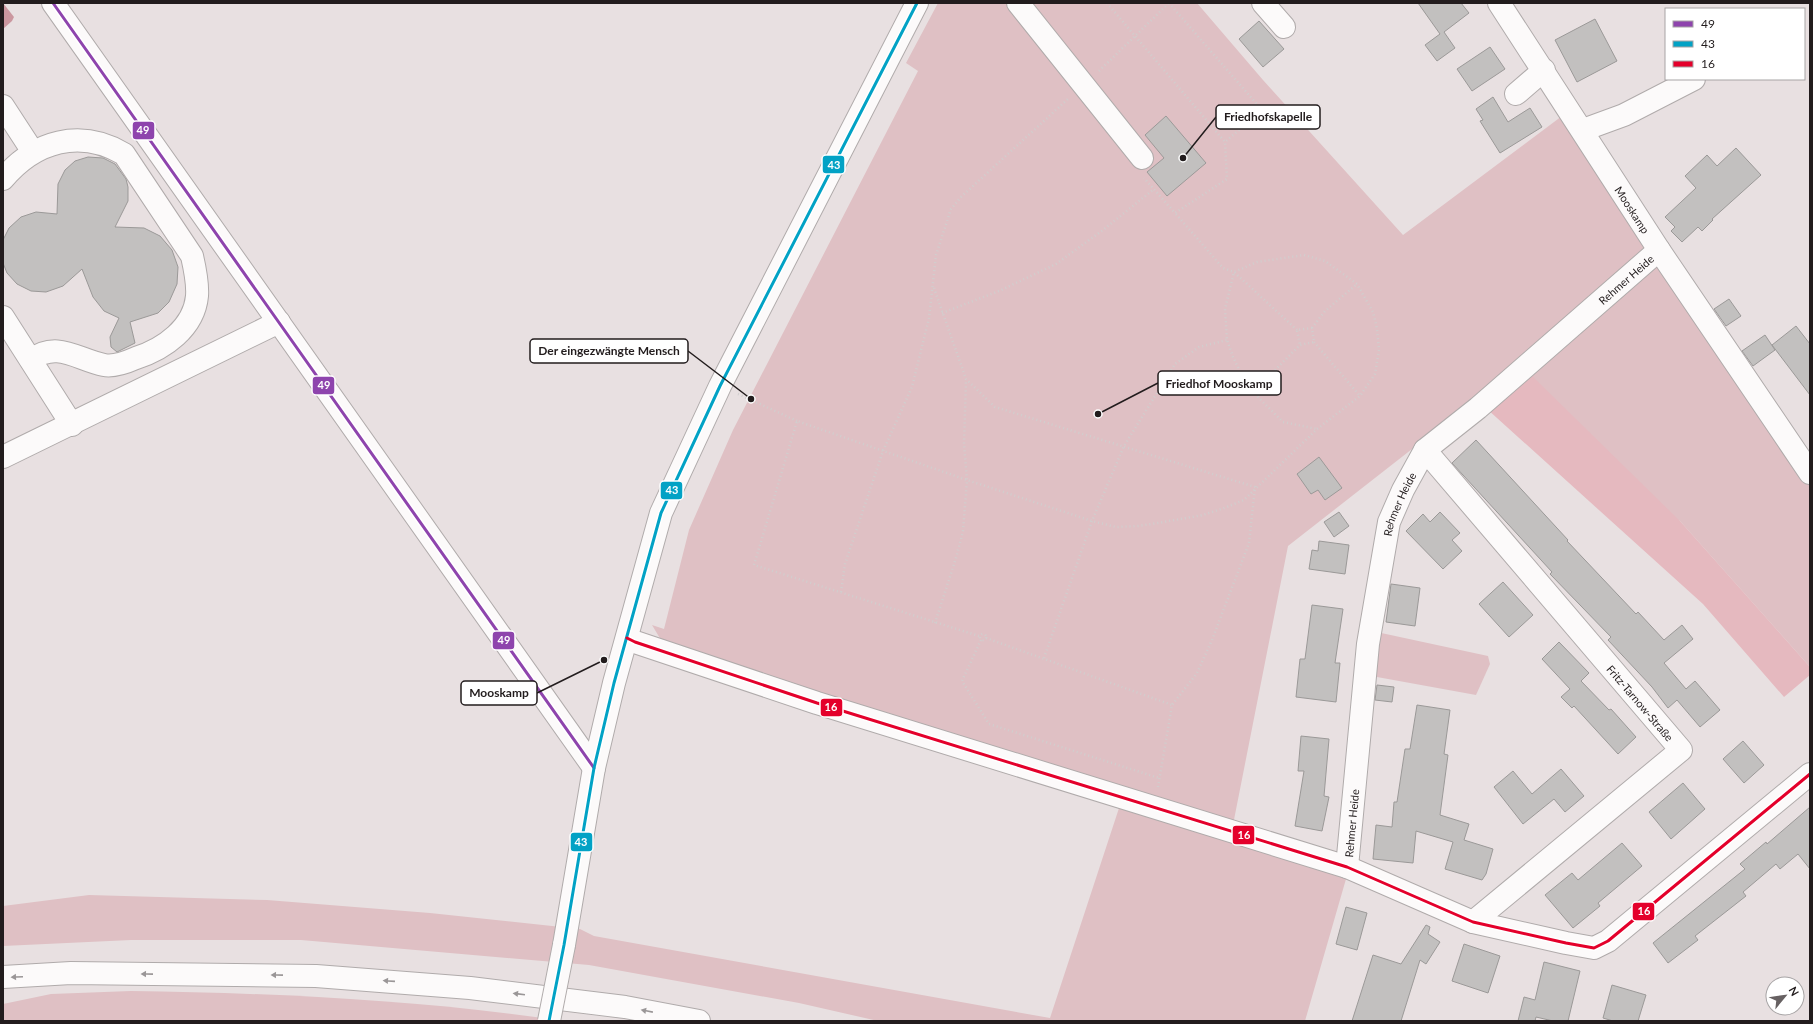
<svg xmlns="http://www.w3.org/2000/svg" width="1813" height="1024" viewBox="0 0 1813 1024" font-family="Lato,sans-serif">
<rect width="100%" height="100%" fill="#e8e0e1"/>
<g fill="#dfc0c4">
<path d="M 938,3 L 1197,3 L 1263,80 L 1403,235 L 1562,116 L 1810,480 L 1810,667 L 1680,521 L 1476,399 L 1288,546 L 1230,840 L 1346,879 L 1305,1021 L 878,1021 L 799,1003 L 589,965 L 301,940 L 131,940 L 3,946 L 3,906 L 89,895 L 267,900 L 430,913 L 580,929 L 594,936 L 1050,1018 L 1120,805 L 661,640 L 652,625 L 664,629 L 689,530 L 733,430 L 918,71 L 906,63 Z"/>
<path d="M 1372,631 L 1488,656 L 1490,664 L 1476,695 L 1366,675 Z"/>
<path d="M 131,991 C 275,993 421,1000 564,1021 L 3,1021 L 3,1004 L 51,994 Z"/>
</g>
<path fill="#e5b9bf" d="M 1521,365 L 1680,521 L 1810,667 L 1810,675 L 1784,697 L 1703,604 L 1476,399 Z"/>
<path fill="#cb979f" d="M 3,3 L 14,17 L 12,21 L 3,29 Z"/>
<g fill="#c2c0bf" stroke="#9b9998">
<path d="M 1418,3 L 1461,3 L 1469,13 L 1444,32 L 1455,48 L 1437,61 L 1425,45 L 1440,34 Z"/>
<path d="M 1595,19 L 1617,61 L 1577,82 L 1555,40 Z"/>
<path d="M 1259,21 L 1284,49 L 1263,67 L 1239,39 Z"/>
<path d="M 1490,47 L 1505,69 L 1472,91 L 1457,69 Z"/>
<path d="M 1493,97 L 1508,122 L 1530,108 L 1542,127 L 1500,153 L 1480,121 L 1483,120 L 1476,109 Z"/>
<path d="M 1166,116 L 1206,163 L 1167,196 L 1147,172 L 1164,158 L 1145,135 Z"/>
<path d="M 1736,148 L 1761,175 L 1712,219 L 1713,220 L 1702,231 L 1698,227 L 1682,242 L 1671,231 L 1675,227 L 1665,217 L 1696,188 L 1685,176 L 1707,155 L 1717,166 Z"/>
<path d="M 88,157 L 103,158 L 115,164 L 126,179 L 128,187 L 128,201 L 115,227 L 144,228 L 160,236 L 172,250 L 178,267 L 177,284 L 169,302 L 158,313 L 130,322 L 135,343 L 117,352 L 111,347 L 110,337 L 119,318 L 104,311 L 93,297 L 82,269 L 63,286 L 46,292 L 31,291 L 17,284 L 7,273 L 3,263 L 3,240 L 9,228 L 21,217 L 36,212 L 57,214 L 58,184 L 65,170 L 75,161 Z"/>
<path d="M 1729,299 L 1741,316 L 1726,326 L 1714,309 Z"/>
<path d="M 1796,326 L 1810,344 L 1810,395 L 1772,345 Z"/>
<path d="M 1765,335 L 1775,350 L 1753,366 L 1742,351 Z"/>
<path d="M 1476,440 L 1568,540 L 1567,541 L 1636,614 L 1638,612 L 1664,640 L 1682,625 L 1693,639 L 1664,663 L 1686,689 L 1695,681 L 1720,710 L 1700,727 L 1677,700 L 1668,708 L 1652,687 L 1608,640 L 1611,637 L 1550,574 L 1552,572 L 1452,463 Z"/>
<path d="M 1319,457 L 1342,488 L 1325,500 L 1318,490 L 1311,494 L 1297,474 Z"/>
<path d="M 1339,512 L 1349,526 L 1334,537 L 1324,522 Z"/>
<path d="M 1440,512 L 1460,533 L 1452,540 L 1462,551 L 1443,569 L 1406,531 L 1423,514 L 1430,522 Z"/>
<path d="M 1319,541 L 1349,545 L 1345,574 L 1309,569 L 1312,550 L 1318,551 Z"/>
<path d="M 1503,582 L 1533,615 L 1509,637 L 1479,604 Z"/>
<path d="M 1391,584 L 1420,588 L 1415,626 L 1386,622 Z"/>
<path d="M 1312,605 L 1343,609 L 1335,663 L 1340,663 L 1336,702 L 1296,697 L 1300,659 L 1305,659 Z"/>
<path d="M 1559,642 L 1589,673 L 1581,681 L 1609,710 L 1611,709 L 1636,737 L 1618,754 L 1574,706 L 1572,708 L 1561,697 L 1570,689 L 1542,659 Z"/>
<path d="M 1377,685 L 1394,687 L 1392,702 L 1375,700 Z"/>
<path d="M 1417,705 L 1450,710 L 1444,754 L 1448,755 L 1440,815 L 1469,824 L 1464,840 L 1493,849 L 1486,874 L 1482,880 L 1445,869 L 1453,842 L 1416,831 L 1413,863 L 1373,859 L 1376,825 L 1392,827 L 1394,802 L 1397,802 L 1405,749 L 1410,749 Z"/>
<path d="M 1301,736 L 1329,739 L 1324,796 L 1329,797 L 1322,831 L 1295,826 L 1304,771 L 1298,771 Z"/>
<path d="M 1743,741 L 1764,765 L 1744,783 L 1723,759 Z"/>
<path d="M 1561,769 L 1584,796 L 1565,812 L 1554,799 L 1523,824 L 1494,787 L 1513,771 L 1532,794 Z"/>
<path d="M 1683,783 L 1705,809 L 1671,839 L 1649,812 Z"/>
<path d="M 1810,807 L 1810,869 L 1798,854 L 1780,869 L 1776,864 L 1743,892 L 1746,896 L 1695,936 L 1698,940 L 1668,963 L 1653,943 L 1745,869 L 1740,864 L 1766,842 L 1767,844 Z"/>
<path d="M 1622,843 L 1642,866 L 1598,903 L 1600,906 L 1573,928 L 1545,895 L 1572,873 L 1578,880 Z"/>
<path d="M 1346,907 L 1367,913 L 1357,950 L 1336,944 Z"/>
<path d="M 1426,925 L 1430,927 L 1428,934 L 1440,942 L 1426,964 L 1420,960 L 1401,1021 L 1352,1021 L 1373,955 L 1401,964 Z"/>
<path d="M 1464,944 L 1500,956 L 1488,993 L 1452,981 Z"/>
<path d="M 1544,962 L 1580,971 L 1568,1021 L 1553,1021 L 1536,1017 L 1535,1021 L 1518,1021 L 1524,997 L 1535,1000 Z"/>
<path d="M 1612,985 L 1646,995 L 1638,1021 L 1613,1021 L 1603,1018 Z"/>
</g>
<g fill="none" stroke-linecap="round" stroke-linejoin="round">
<g stroke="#b0abab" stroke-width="24">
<g id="minor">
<path d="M 53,3 L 594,768"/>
<path d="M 1018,3 L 1142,158"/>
<path d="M 1263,3 L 1284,27"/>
<path id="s1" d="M 1499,3 L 1659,250 L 1810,473"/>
<path d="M 1516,94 L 1544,70"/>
<path d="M 3,106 L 33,152"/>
<path d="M 1583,130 L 1624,115 L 1694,79"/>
<path d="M 3,179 C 35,141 80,128 124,154 L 192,256 C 195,269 198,283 197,296 C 194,328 164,349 136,358 C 127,362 114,367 104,365 C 78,360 57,340 31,360"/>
<path d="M 3,317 L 72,425"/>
<path id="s2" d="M 1425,450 L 1681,750 L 1473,922"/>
<path d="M 3,457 L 279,322"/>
<path d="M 627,638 L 635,642 L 817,703 L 1347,867 L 1473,922 L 1566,943 L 1594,948 L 1608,941 L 1810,774"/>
<path id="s3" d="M 1347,867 L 1368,644 L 1389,522 L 1403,490 L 1425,450 L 1478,408 L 1659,250"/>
<path d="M 564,945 L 594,768 L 614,683 L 661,513 L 720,386 L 917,3"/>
</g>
</g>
<g stroke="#b0abab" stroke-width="24">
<path id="highway" d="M 3,977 L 71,973 L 316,976 L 470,988 L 625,1007 L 699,1021"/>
</g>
<g stroke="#d1cece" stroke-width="2.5" stroke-dasharray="1 3" stroke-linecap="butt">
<path d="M 1107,3 L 1225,142 L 1227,179 L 1175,213 L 1144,178"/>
<path d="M 1169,3 L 1262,110 L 1225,142"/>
<path d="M 1099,71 L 1169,3"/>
<path d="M 934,288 L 966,379 L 995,407 L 1255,487 L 1249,543 L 1212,640 L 1197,673 L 1172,705 L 1158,787"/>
<path d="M 942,313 L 999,291 L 1056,264 L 1103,230 L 1154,189"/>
<path d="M 1312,328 L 1325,311 L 1357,284"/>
<path d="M 1297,330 L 1234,272 L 1225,309 L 1227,340 L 1233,357 L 1247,386 L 1283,422 L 1317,429"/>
<path d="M 1314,342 L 1360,396"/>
<path d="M 1247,386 L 1275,370 L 1300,345 L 1314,342 L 1312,328 L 1297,330 L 1300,345"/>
<path d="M 738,394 L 797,421"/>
<path d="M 841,592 L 845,564 L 883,451 L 912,387 L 929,318 L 936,255 L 951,209 L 961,197 L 1069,98"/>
<path d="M 935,623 L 956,558 L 963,531 L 967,480 L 964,444 L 966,380"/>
<circle cx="983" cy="637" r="3"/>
<path d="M 979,636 L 754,565 L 797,421 L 967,480 L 1092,521 L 1116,527 L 1138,526 L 1158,523 L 1203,515 L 1224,508 L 1244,500 L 1317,429 L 1360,396 L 1375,374 L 1379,350 L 1377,329 L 1373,312 L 1357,284 L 1325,261 L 1304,255 L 1257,262 L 1234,272 L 1223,268 L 1175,213"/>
<path d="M 986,638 L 1172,705"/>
<path d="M 981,640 L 962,681 L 989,724 L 1159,778"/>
<path d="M 1044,658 L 1092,521 L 1124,446 L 1175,364 L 1199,347 L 1227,340"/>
</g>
<use href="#minor" stroke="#fcfafa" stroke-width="22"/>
<use href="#highway" stroke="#fcfafa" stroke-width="22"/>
<g stroke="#b0abab" stroke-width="24" stroke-linecap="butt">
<path id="minor-bridge" d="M 549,1021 L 564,945"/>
</g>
<use href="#minor-bridge" stroke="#fcfafa" stroke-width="22"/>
<g stroke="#fff" stroke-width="6">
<path id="bus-1" d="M 53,3 L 594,768"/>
</g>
<g stroke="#fff" stroke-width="6">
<path id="bus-2" d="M 549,1021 L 564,945 L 594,768 L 614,683 L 661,513 L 720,386 L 917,3"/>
</g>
<g stroke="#fff" stroke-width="6">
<path id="bus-3" d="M 627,638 L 635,642 L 817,703 L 1347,867 L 1473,922 L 1566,943 L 1594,948 L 1608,941 L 1810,774"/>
</g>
<use href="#bus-1" stroke="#8e44ad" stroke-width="3"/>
<use href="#bus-2" stroke="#02a2c5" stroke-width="3"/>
<use href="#bus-3" stroke="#e4002b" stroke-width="3"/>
</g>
<defs><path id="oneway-solid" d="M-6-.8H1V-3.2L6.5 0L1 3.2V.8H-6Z"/></defs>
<g fill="#9a9697">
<use href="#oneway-solid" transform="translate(147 974) rotate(-179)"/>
<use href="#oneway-solid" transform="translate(277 975) rotate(-179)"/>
<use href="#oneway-solid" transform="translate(17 977) rotate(177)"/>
<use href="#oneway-solid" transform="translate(389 981) rotate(-176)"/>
<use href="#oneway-solid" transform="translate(519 994) rotate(-173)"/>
<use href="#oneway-solid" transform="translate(647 1011) rotate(-169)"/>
</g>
<g text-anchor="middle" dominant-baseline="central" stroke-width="3" stroke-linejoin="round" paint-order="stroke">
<g font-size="11" fill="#221c1d" stroke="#fff">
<text stroke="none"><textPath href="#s1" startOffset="246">Mooskamp</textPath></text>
<text stroke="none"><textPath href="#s3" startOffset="692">Rehmer Heide</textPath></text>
<text stroke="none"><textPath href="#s3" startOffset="368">Rehmer Heide</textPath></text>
<text stroke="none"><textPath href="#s2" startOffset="332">Fritz-Tarnow-Straße</textPath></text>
<text stroke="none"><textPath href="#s3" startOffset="44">Rehmer Heide</textPath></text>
</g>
</g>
<path fill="none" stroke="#221c1d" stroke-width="1.5" d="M1183 158L1216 117M751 399L688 351M1098 414L1158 383M604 660L537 693"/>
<g fill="#221c1d" stroke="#fff" stroke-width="1.5">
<circle cx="1183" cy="158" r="4"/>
<circle cx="751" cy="399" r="4"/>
<circle cx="1098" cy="414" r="4"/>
<circle cx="604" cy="660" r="4"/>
</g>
<g fill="#fff" stroke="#221c1d" stroke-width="1.5">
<rect x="1216" y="105" width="104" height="24" rx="4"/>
<rect x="530" y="339" width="158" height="24" rx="4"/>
<rect x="1158" y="371" width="123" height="24" rx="4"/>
<rect x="461" y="681" width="76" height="24" rx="4"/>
</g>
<g font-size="12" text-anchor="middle" font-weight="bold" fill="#221c1d">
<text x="1268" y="121">Friedhofskapelle</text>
<text x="609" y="355">Der eingezwängte Mensch</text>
<text x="1219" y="388">Friedhof Mooskamp</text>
<text x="499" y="697">Mooskamp</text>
</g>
<g stroke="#fff" stroke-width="1.5">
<rect x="132" y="121" width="23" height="19" rx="4" fill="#8e44ad"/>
<rect x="822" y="155" width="23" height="19" rx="4" fill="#02a2c5"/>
<rect x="312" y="376" width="23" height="19" rx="4" fill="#8e44ad"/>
<rect x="660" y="481" width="23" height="19" rx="4" fill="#02a2c5"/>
<rect x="492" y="631" width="23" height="19" rx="4" fill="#8e44ad"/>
<rect x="820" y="698" width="23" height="19" rx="4" fill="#e4002b"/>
<rect x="1232" y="825" width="23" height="20" rx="4" fill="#e4002b"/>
<rect x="570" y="832" width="23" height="20" rx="4" fill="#02a2c5"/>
<rect x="1632" y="902" width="23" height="19" rx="4" fill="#e4002b"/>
</g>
<g font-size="11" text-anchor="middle" font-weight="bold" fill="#fff">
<text x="143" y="134">49</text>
<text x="834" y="169">43</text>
<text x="324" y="389">49</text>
<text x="672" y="494">43</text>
<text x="504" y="644">49</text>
<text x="831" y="711">16</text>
<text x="1244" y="839">16</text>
<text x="581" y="846">43</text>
<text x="1644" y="915">16</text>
</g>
<rect width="1813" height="1024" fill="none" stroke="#221c1d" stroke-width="8"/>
<rect x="1665" y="8" width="140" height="72" fill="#ffffff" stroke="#a7a4a5"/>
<rect x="1673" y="21" width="20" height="6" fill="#8e44ad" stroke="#a7a4a5"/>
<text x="1701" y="28" font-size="12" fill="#221c1d">49</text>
<rect x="1673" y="41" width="20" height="6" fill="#02a2c5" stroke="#a7a4a5"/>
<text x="1701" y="48" font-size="12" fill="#221c1d">43</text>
<rect x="1673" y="61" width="20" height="6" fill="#e4002b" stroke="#a7a4a5"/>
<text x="1701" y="68" font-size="12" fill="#221c1d">16</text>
<g transform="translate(1785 996) rotate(61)"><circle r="19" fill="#ffffff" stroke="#a7a4a5"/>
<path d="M0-3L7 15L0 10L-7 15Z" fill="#676162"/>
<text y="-6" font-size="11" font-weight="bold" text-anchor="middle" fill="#221c1d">N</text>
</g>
</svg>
